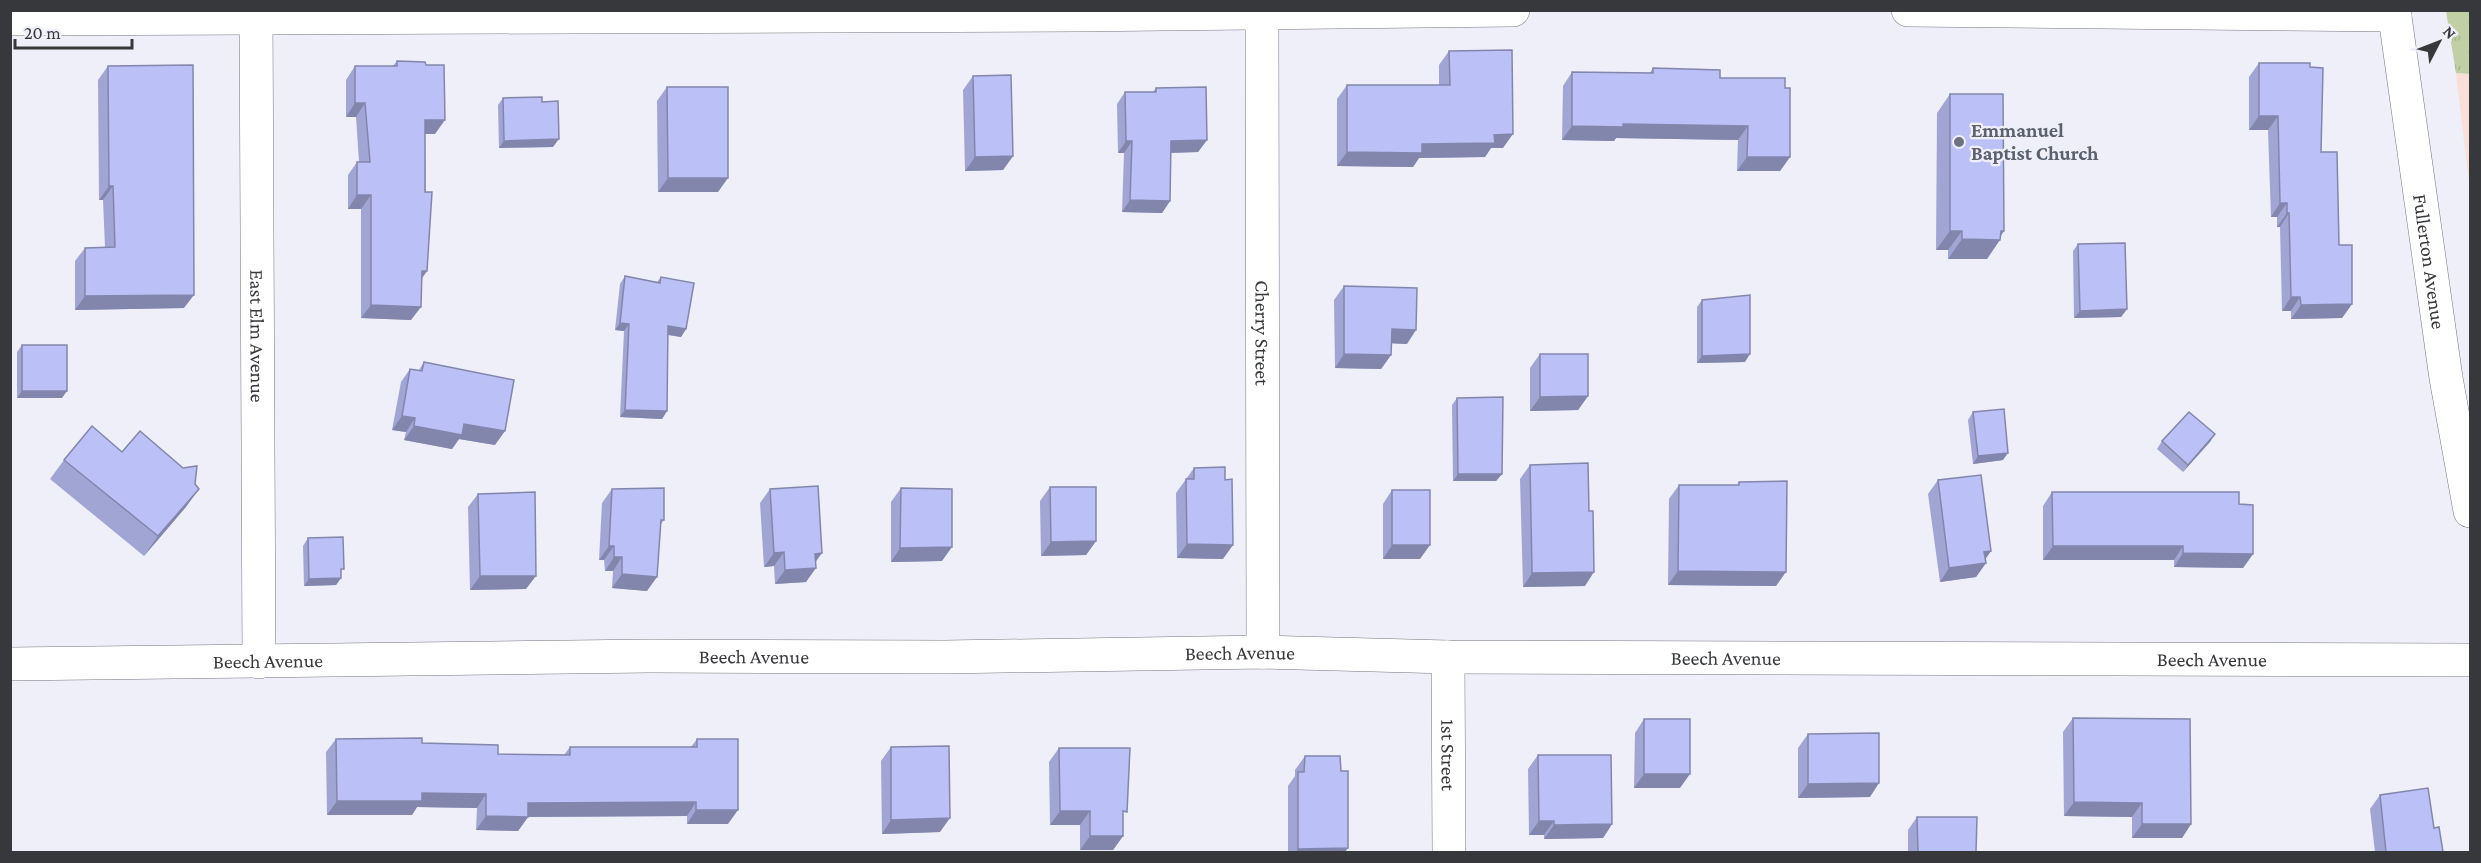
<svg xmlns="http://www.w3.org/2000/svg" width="2481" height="863" viewBox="0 0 2481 863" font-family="'Crimson Pro',serif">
<defs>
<pattern id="grass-tufts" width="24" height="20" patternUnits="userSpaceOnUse" patternTransform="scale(1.5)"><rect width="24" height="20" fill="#c0d0a4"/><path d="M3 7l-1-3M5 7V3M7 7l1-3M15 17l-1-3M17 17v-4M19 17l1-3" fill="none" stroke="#a6b38e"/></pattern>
</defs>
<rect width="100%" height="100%" fill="#eeeff9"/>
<path fill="#f9dfd8" d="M 2456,73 L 2470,74 L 2470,191 Z"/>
<path fill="url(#grass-tufts)" d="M 2446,11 L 2470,11 L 2470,74 L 2456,73 Z"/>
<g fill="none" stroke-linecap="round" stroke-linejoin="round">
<g stroke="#75767e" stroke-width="34">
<g id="minor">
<path id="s1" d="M 256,10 L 259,662"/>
<path d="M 1908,10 L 2395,15"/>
<path id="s2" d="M 2394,10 L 2446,378 L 2470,511"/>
<path id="s3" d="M 1262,13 L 1263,652"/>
<path d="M 10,19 L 1076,15 L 1513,10"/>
<path id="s4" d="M 1448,657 L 1449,852"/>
<path id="s5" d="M 10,664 L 649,656 L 945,657 L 1263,652 L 1448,657 L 2470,660"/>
</g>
</g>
<use href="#minor" stroke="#fff" stroke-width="33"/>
</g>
<g fill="#a1a5d4">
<path d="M 1449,51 L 1503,148 L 1491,148 L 1485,157 L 1419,158 L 1413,167 L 1337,166 L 1337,99 L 1347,85 L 1439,85 L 1439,65 Z"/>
<path d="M 397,61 L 435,134 L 425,134 L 427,271 L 422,278 L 411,320 L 361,318 L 361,209 L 348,209 L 348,175 L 357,162 L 359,162 L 356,117 L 346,117 L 346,80 L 355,66 L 393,66 Z"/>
<path d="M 2259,63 L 2321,152 L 2339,245 L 2352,304 L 2342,318 L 2291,319 L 2291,311 L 2282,311 L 2280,227 L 2277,227 L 2277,217 L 2271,217 L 2268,130 L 2249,130 L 2249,77 Z"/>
<path d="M 108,66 L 184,308 L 75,310 L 75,261 L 85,248 L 105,247 L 103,200 L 99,200 L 98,80 Z"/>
<path d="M 1653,68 L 1785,88 L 1790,157 L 1780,171 L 1737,171 L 1738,140 L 1616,138 L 1614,141 L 1562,140 L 1563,86 L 1572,72 L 1650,73 Z"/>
<path d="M 973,76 L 1013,156 L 1003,170 L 965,171 L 963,90 Z"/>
<path d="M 667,87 L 718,192 L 658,192 L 657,101 Z"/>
<path d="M 1156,88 L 1207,140 L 1198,152 L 1171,153 L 1170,201 L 1162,213 L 1122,212 L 1124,153 L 1118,153 L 1117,104 L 1125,92 L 1153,92 Z"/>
<path d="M 1950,94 L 2000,236 L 1987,259 L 1948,259 L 1948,250 L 1936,250 L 1937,113 Z"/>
<path d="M 503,98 L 542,102 L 553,147 L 499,148 L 498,105 Z"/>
<path d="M 2078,244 L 2127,309 L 2121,317 L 2074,318 L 2073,251 Z"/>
<path d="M 625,276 L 657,282 L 661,277 L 686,329 L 681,337 L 668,335 L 667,411 L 662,419 L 620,417 L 624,331 L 615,330 L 620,284 Z"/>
<path d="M 1344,286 L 1407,344 L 1392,343 L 1391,355 L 1381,369 L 1335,368 L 1334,300 Z"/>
<path d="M 1702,300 L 1745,362 L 1697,363 L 1697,307 Z"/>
<path d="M 22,345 L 62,398 L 17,398 L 17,352 Z"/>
<path d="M 1540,354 L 1588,396 L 1578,410 L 1530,411 L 1530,368 Z"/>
<path d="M 424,362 L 495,445 L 459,439 L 452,449 L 404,440 L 406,432 L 392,430 L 401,382 L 410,369 L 419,370 Z"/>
<path d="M 1457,398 L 1502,474 L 1496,481 L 1453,481 L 1452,405 Z"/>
<path d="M 1973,412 L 2003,460 L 1973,464 L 1968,420 Z"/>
<path d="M 2215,434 L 2183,472 L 2157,449 L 2162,441 Z"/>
<path d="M 122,452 L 183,468 L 199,489 L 185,508 L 144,556 L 50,479 L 64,460 Z"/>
<path d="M 1530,465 L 1585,586 L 1523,587 L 1520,479 Z"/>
<path d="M 1194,468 L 1223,559 L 1177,558 L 1176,493 Z"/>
<path d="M 1938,480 L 1991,551 L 1985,559 L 1986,563 L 1976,577 L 1940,582 L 1928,494 Z"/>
<path d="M 1739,482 L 1776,586 L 1668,585 L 1669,499 L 1679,485 L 1737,485 Z"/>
<path d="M 1050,487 L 1096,541 L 1086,555 L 1041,556 L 1040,501 Z"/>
<path d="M 901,488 L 942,561 L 891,562 L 891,502 Z"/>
<path d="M 612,489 L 664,520 L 661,524 L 647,591 L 612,588 L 613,571 L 605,571 L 604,560 L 599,560 L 602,503 Z"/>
<path d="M 770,489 L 815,562 L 806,582 L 775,584 L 774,566 L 764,567 L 760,503 Z"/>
<path d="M 1392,490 L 1420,559 L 1383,559 L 1383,504 Z"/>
<path d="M 2052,492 L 2239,504 L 2253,554 L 2243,568 L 2174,567 L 2174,560 L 2043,560 L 2043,506 Z"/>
<path d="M 478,494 L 526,589 L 470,590 L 468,507 Z"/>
<path d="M 308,538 L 341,573 L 341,578 L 336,585 L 304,586 L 303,546 Z"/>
<path d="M 2073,718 L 2191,824 L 2182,838 L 2132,838 L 2132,817 L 2064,816 L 2063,732 Z"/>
<path d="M 1644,719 L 1680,788 L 1634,788 L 1635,733 Z"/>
<path d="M 1808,734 L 1870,797 L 1798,798 L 1798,748 Z"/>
<path d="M 336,739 L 422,743 L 498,754 L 564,755 L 570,747 L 691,747 L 697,739 L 728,824 L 687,824 L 687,816 L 528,817 L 518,831 L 476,830 L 477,808 L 417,807 L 412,815 L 327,815 L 326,752 Z"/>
<path d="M 891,747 L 940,832 L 882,834 L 881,761 Z"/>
<path d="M 1059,748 L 1123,836 L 1113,850 L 1080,850 L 1080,825 L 1050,825 L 1049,762 Z"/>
<path d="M 1538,755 L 1612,824 L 1603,838 L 1544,839 L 1544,835 L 1529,835 L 1528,769 Z"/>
<path d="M 1305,756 L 1345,852 L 1288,852 L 1288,786 L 1295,776 L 1295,770 Z"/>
<path d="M 2380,795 L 2434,828 L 2443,852 L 2375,852 L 2370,809 Z"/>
<path d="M 1917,817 L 1976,852 L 1908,852 L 1908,830 Z"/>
</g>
<g fill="#8386ac">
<path d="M 355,103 L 365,103 L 356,117 L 346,117 Z"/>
<path d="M 2259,116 L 2278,116 L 2268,130 L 2249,130 Z"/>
<path d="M 425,120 L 445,120 L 435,134 L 416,134 Z"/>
<path d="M 1623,124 L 1748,126 L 1738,140 L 1616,138 L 1614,141 L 1562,140 L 1572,126 Z"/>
<path d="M 1513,134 L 1503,148 L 1491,148 L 1485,157 L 1419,158 L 1413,167 L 1337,166 L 1347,152 L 1422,144 L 1494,135 Z"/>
<path d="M 559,139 L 553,147 L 499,148 L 504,141 Z"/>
<path d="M 1207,140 L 1198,152 L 1163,153 L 1171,141 Z"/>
<path d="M 1126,141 L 1132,141 L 1124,153 L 1118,153 Z"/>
<path d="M 1013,156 L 1003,170 L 965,171 L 975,157 Z"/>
<path d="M 1747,157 L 1790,157 L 1780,171 L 1737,171 Z"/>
<path d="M 668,178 L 728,178 L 718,192 L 658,192 Z"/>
<path d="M 109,186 L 113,186 L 103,200 L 99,200 Z"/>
<path d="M 357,195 L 371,195 L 361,209 L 348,209 Z"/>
<path d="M 1130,200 L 1170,201 L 1162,213 L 1122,212 Z"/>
<path d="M 2280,203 L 2287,203 L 2277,217 L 2271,217 Z"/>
<path d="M 2287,213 L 2289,213 L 2280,227 L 2277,227 Z"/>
<path d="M 1950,231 L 1962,231 L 1948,250 L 1936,250 Z"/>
<path d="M 2001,231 L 2004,231 L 1998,240 L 2000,240 L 1987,259 L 1948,259 L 1962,239 Z"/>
<path d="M 422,271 L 427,271 L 417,285 Z"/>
<path d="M 194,295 L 184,308 L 75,310 L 85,296 Z"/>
<path d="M 2291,297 L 2300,297 L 2291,311 L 2282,311 Z"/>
<path d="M 2352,304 L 2342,318 L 2291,319 L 2301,305 Z"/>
<path d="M 371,305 L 421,307 L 411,320 L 361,318 Z"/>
<path d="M 2127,309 L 2121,317 L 2074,318 L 2080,311 Z"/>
<path d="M 620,323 L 629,324 L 624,331 L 615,330 Z"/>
<path d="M 668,326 L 686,329 L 681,337 L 663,334 Z"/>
<path d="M 1392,329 L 1416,330 L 1407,344 L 1382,343 Z"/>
<path d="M 1344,354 L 1391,355 L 1381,369 L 1335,368 Z"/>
<path d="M 1750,354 L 1745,362 L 1697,363 L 1702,356 Z"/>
<path d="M 22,391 L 67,391 L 62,398 L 17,398 Z"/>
<path d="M 1588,396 L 1578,410 L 1530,411 L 1540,397 Z"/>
<path d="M 625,410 L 667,411 L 662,419 L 620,417 Z"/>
<path d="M 402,416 L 415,418 L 406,432 L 392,430 Z"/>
<path d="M 464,424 L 505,431 L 495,445 L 459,439 L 452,449 L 404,440 L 414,426 Z"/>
<path d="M 2215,434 L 2210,442 L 2183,472 L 2188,465 Z"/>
<path d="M 2008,453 L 2003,460 L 1973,464 L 1978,456 Z"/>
<path d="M 1458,474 L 1502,474 L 1496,481 L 1453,481 Z"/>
<path d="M 199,489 L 185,508 L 144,556 L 158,536 Z"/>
<path d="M 1096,541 L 1086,555 L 1041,556 L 1051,542 Z"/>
<path d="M 1187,544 L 1233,545 L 1223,559 L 1177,558 Z"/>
<path d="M 1392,545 L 1430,545 L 1420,559 L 1383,559 Z"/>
<path d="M 609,546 L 614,546 L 604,560 L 599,560 Z"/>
<path d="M 2053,546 L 2183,546 L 2174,560 L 2043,560 Z"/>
<path d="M 952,547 L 942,561 L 891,562 L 900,548 Z"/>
<path d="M 1991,551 L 1982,564 L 1986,563 L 1976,577 L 1940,582 L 1949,568 L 1984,552 Z"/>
<path d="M 784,552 L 774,566 L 764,567 L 774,553 Z"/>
<path d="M 822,553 L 812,567 L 815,554 Z"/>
<path d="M 2183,553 L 2253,554 L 2243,568 L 2174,567 Z"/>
<path d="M 614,557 L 622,557 L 613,571 L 605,571 Z"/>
<path d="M 816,568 L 806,582 L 775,584 L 785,570 Z"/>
<path d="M 1678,571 L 1786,572 L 1776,586 L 1668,585 Z"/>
<path d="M 1594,572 L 1585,586 L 1523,587 L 1532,573 Z"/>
<path d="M 622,574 L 657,577 L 647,591 L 612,588 Z"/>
<path d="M 480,576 L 536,576 L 526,589 L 470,590 Z"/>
<path d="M 341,578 L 336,585 L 304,586 L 309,579 Z"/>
<path d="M 1644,774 L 1690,774 L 1680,788 L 1634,788 Z"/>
<path d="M 1879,783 L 1870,797 L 1798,798 L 1808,784 Z"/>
<path d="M 422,793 L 486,794 L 477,808 L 417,807 L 412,815 L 327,815 L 337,801 Z"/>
<path d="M 696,802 L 687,816 L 519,817 L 528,817 L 518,831 L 476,830 L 486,816 L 528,803 Z"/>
<path d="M 2074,802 L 2142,803 L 2132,817 L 2064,816 Z"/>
<path d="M 696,810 L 738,810 L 728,824 L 687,824 Z"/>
<path d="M 1060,811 L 1090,811 L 1080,825 L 1050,825 Z"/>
<path d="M 950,818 L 940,832 L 882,834 L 891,820 Z"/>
<path d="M 1539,821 L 1554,821 L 1544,835 L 1529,835 Z"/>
<path d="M 1612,824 L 1603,838 L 1544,839 L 1554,825 Z"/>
<path d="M 2142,824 L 2191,824 L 2182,838 L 2132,838 Z"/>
<path d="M 1090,836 L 1123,836 L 1113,850 L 1080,850 Z"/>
<path d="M 1348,848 L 1345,852 L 1296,852 L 1298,849 Z"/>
</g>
<g fill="#bbc0f6" stroke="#8386ac" stroke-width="1.5">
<path d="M 1512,50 L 1513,134 L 1494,135 L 1495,143 L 1422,144 L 1422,153 L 1347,152 L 1347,85 L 1450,85 L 1449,51 Z"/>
<path d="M 397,61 L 425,62 L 426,65 L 444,65 L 445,120 L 425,120 L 425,192 L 432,192 L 427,271 L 422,271 L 421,307 L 371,305 L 371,195 L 357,195 L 357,162 L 370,162 L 365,103 L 355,103 L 355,66 L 397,66 Z"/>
<path d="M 2259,63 L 2310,63 L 2310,67 L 2323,68 L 2321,152 L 2337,152 L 2339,245 L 2352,245 L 2352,304 L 2301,305 L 2300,297 L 2291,297 L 2289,213 L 2287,213 L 2287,203 L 2280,203 L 2278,116 L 2259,116 Z"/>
<path d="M 193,65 L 194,295 L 85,296 L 85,248 L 115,247 L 113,186 L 109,186 L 108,66 Z"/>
<path d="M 1653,68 L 1720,70 L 1720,78 L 1785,78 L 1785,88 L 1790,88 L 1790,157 L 1747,157 L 1748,126 L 1623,124 L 1623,127 L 1572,126 L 1572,72 L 1653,73 Z"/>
<path d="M 1011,75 L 1013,156 L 975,157 L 973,76 Z"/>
<path d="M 667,87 L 728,87 L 728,178 L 668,178 Z"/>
<path d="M 1206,87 L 1207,140 L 1171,141 L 1170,201 L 1130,200 L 1132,141 L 1126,141 L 1125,92 L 1156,92 L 1156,88 Z"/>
<path d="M 1950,94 L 2003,94 L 2004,231 L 2001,231 L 2000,240 L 1962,239 L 1962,231 L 1950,231 Z"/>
<path d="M 542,97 L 542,102 L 558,101 L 559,139 L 504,141 L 503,98 Z"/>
<path d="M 2125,243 L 2127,309 L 2080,311 L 2078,244 Z"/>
<path d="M 625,276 L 660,283 L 661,277 L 694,283 L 686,329 L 668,326 L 667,411 L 625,410 L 629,324 L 620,323 Z"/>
<path d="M 1344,286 L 1417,288 L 1416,330 L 1392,329 L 1391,355 L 1344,354 Z"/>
<path d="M 1750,295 L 1750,354 L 1702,356 L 1702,300 Z"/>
<rect x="22" y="345" width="45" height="46"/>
<path d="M 1540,354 L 1588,354 L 1588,396 L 1540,397 Z"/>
<path d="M 424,362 L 514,380 L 505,431 L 464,424 L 462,435 L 414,426 L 415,418 L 402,416 L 410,369 L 422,371 Z"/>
<path d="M 1503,397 L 1502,474 L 1458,474 L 1457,398 Z"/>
<path d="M 2004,409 L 2008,453 L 1978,456 L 1973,412 Z"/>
<path d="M 2189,412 L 2215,434 L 2188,465 L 2162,441 Z"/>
<path d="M 92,426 L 122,452 L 140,431 L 183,468 L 197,466 L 195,484 L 199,489 L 158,536 L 64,460 Z"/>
<path d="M 1588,463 L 1589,511 L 1593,511 L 1594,572 L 1532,573 L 1530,465 Z"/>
<path d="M 1225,467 L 1225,480 L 1232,479 L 1233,545 L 1187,544 L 1186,479 L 1194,479 L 1194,468 Z"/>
<path d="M 1981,475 L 1991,551 L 1984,552 L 1986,563 L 1949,568 L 1938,480 Z"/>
<path d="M 1787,481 L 1786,572 L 1678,571 L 1679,485 L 1739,485 L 1739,482 Z"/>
<path d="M 818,486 L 822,553 L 815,554 L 816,568 L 785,570 L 784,552 L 774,553 L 770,489 Z"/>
<path d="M 1050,487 L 1096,487 L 1096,541 L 1051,542 Z"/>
<path d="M 664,488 L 664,520 L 661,520 L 657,577 L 622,574 L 622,557 L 614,557 L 614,546 L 609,546 L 612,489 Z"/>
<path d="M 901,488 L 952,489 L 952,547 L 900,548 Z"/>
<rect x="1392" y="490" width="38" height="55"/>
<path d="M 535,492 L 536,576 L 480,576 L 478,494 Z"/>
<path d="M 2052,492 L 2239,492 L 2239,504 L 2253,505 L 2253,554 L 2183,553 L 2183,546 L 2053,546 Z"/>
<path d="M 343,537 L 344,569 L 341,569 L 341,578 L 309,579 L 308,538 Z"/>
<path d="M 2073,718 L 2190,719 L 2191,824 L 2142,824 L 2142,803 L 2074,802 Z"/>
<rect x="1644" y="719" width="46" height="55"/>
<path d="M 1879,733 L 1879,783 L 1808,784 L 1808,734 Z"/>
<path d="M 422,738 L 422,743 L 498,745 L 498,754 L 570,755 L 570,747 L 697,747 L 697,739 L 738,739 L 738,810 L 696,810 L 696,802 L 528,803 L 528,817 L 486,816 L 486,794 L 422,793 L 422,801 L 337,801 L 336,739 Z"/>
<path d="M 949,746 L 950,818 L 891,820 L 891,747 Z"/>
<path d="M 1059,748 L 1130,748 L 1127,812 L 1123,811 L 1123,836 L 1090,836 L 1090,811 L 1060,811 Z"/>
<path d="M 1538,755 L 1611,755 L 1612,824 L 1554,825 L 1554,821 L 1539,821 Z"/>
<path d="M 1305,756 L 1340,756 L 1341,771 L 1348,771 L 1348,848 L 1298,849 L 1298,772 L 1304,772 Z"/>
<path d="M 2428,788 L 2434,828 L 2439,827 L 2443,852 L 2386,852 L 2380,795 Z"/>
<path d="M 1917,817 L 1977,817 L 1976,852 L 1918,852 Z"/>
</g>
<circle fill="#6b7280" stroke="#eeeff9" stroke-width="2" cx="1959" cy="142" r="6"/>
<g text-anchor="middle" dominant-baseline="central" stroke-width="4.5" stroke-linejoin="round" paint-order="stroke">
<g font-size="20" font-weight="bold" fill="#5b616d" stroke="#eeeff9" text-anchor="start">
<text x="1971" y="130">Emmanuel<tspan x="1971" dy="23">Baptist Church</tspan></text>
</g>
<g font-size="20" fill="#37383b" stroke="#eeeff9">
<text stroke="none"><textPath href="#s2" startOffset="254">Fullerton Avenue</textPath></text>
<text stroke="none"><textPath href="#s3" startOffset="320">Cherry Street</textPath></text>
<text stroke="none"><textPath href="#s1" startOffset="326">East Elm Avenue</textPath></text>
<text stroke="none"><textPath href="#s5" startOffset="1230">Beech Avenue</textPath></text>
<text stroke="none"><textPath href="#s5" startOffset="744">Beech Avenue</textPath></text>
<text stroke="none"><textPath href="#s5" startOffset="1716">Beech Avenue</textPath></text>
<text stroke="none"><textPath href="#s5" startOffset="2202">Beech Avenue</textPath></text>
<text stroke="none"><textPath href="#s5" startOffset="258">Beech Avenue</textPath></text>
<text stroke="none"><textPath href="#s4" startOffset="98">1st Street</textPath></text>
</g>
</g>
<rect width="2481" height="863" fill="none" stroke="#37383b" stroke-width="24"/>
<g transform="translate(2439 42) rotate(48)" stroke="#eeeff9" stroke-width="4.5" paint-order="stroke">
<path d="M0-4.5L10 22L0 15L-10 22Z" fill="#37383b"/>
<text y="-9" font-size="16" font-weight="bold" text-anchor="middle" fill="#37383b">N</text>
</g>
<path d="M15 39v9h117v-9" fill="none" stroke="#37383b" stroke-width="3"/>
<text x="24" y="39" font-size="18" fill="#37383b" stroke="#eeeff9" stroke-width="4.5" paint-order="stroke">20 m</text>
</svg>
